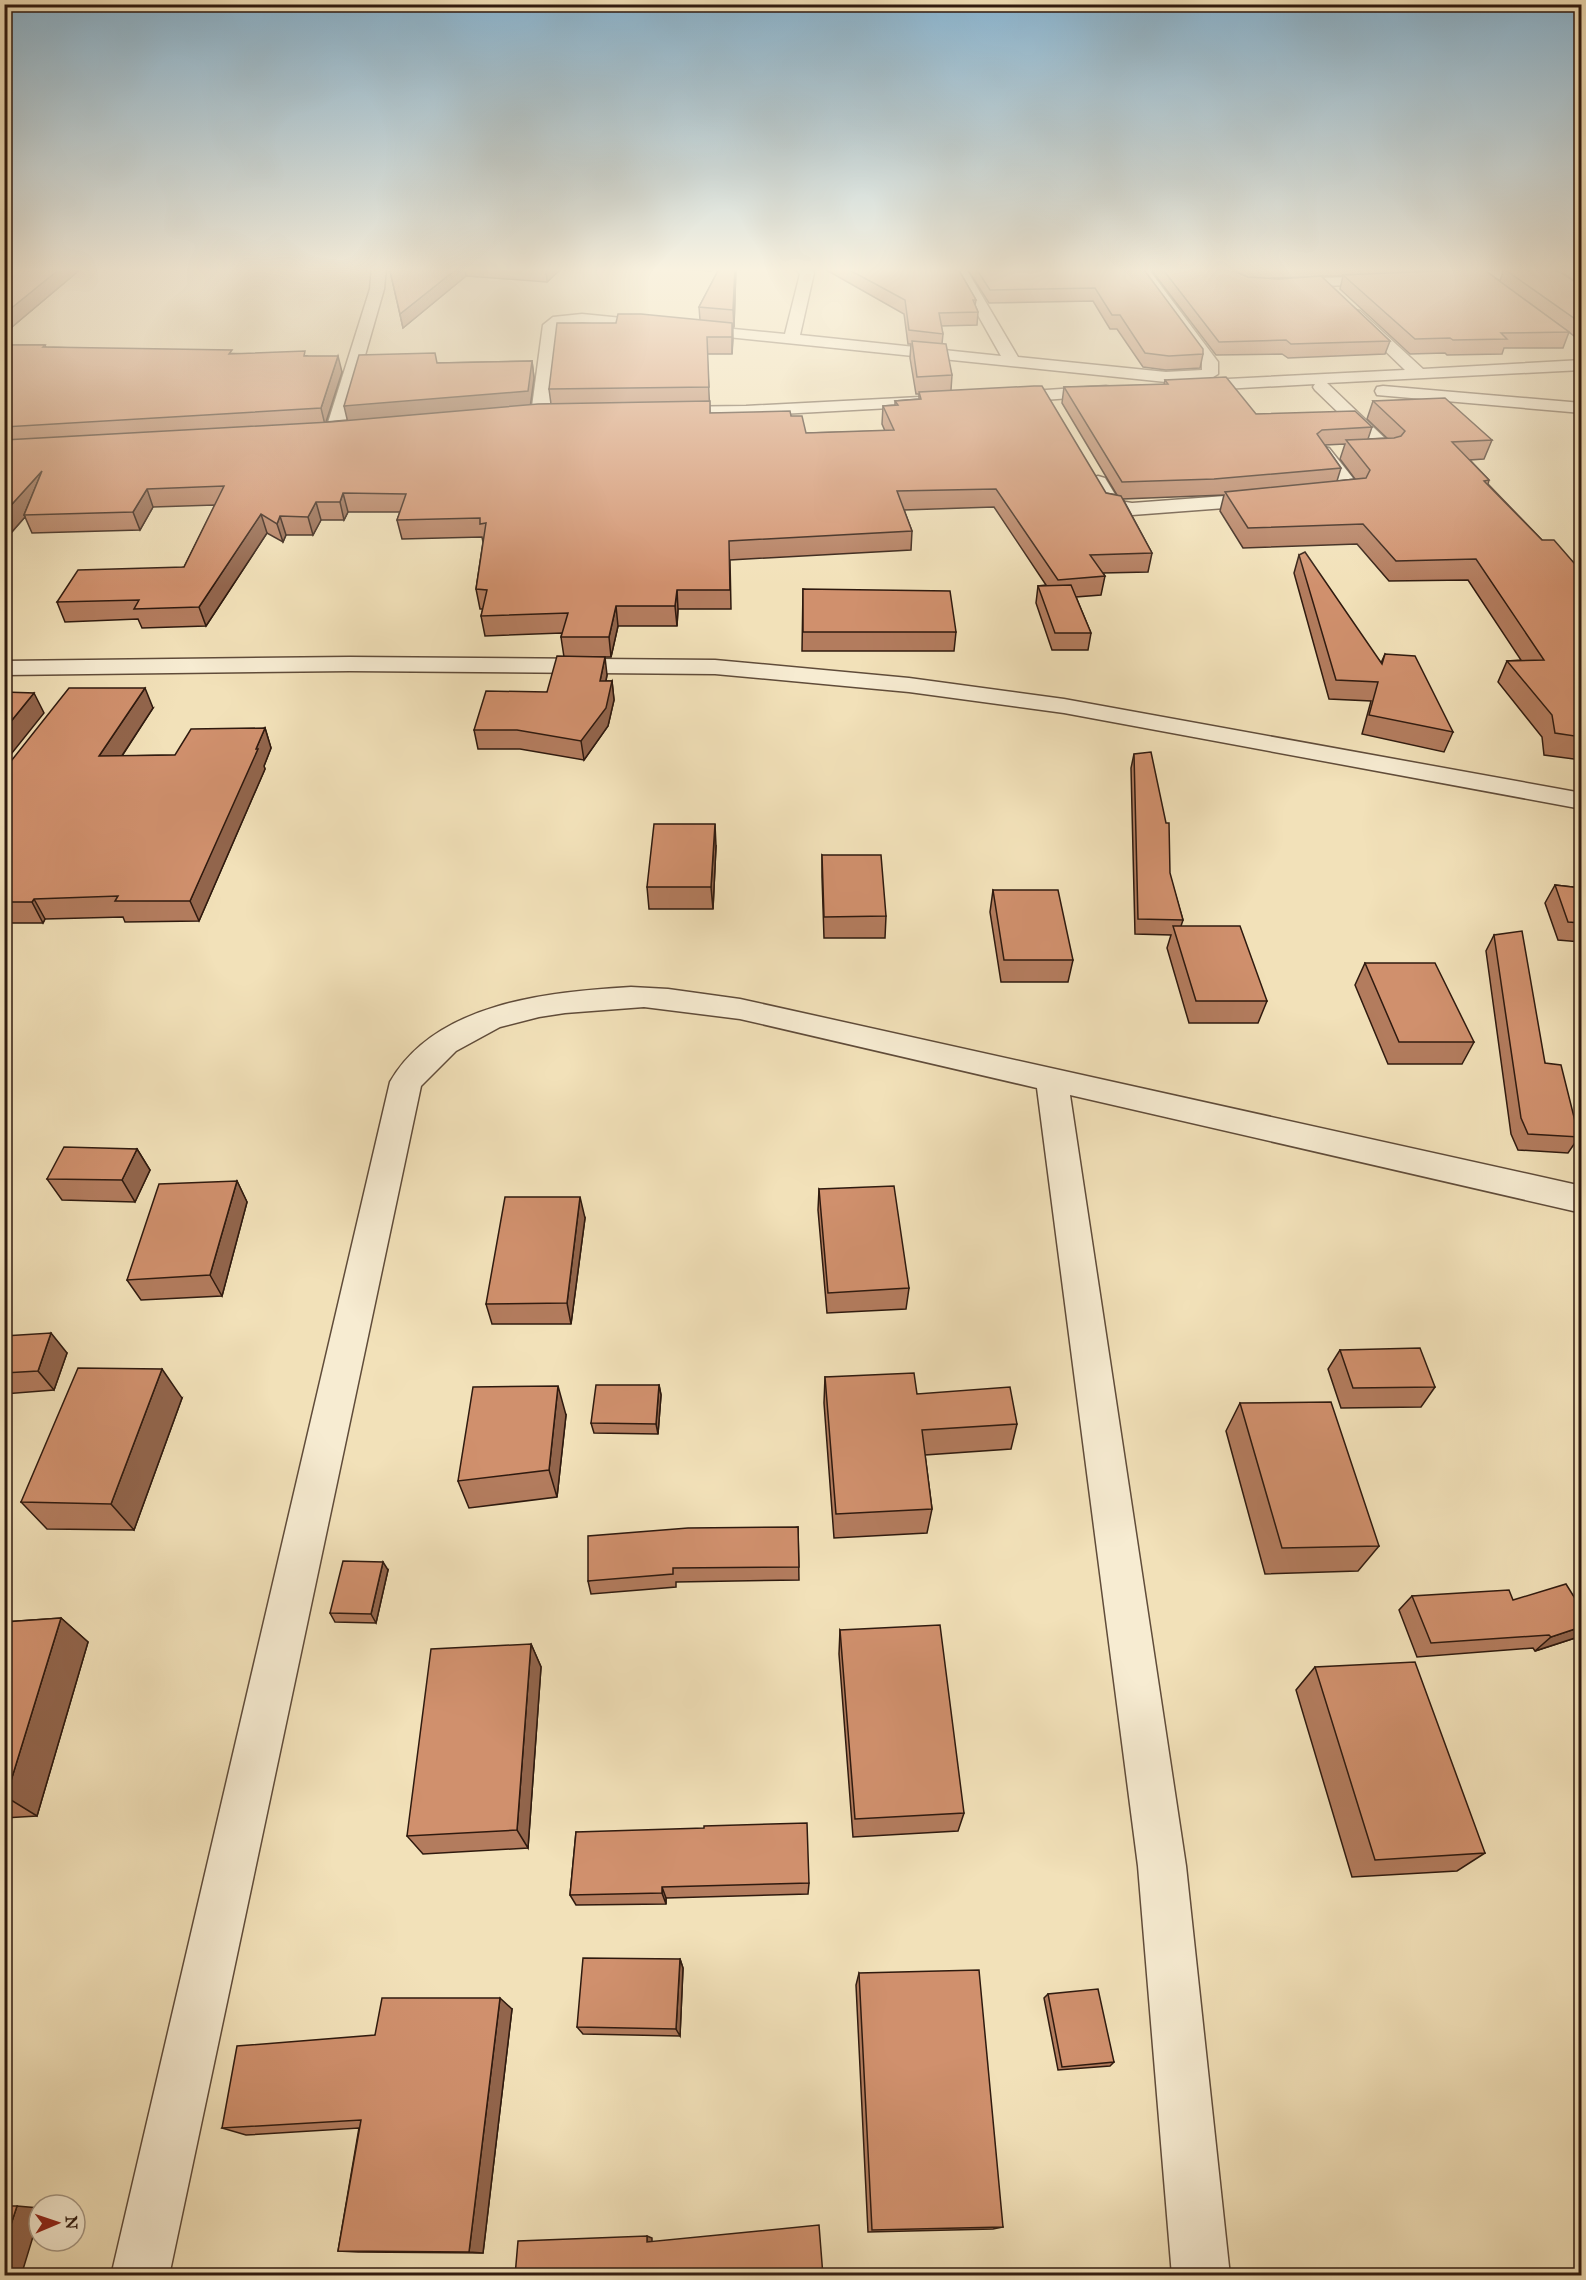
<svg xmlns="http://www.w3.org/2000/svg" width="1586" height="2280" viewBox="0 0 1586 2280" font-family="'IM FELL Great Primer',serif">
<rect width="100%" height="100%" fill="#f2e1b9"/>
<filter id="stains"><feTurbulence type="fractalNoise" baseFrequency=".00333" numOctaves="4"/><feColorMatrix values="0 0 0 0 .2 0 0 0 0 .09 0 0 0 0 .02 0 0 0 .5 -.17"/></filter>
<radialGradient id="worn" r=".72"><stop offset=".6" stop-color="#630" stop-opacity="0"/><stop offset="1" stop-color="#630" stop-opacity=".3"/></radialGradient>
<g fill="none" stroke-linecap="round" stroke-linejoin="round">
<g stroke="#604c3a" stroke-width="3">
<g id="minor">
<path d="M 372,267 L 386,267 L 384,289 L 343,432 L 340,436 L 328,436 L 325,432 L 370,289 Z"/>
<path d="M 794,267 L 809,267 L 814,273 L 800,335 L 1001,356 L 951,267 L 965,267 L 1018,357 L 1166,372 L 1202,370 L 1202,362 L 1133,267 L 1147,267 L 1218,362 L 1218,374 L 1210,379 L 1166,382 L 582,322 L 562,324 L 558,327 L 549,414 L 546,418 L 534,418 L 531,414 L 543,325 L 553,317 L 582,314 L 785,334 L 800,274 Z"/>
<path d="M 1211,267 C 1233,266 1230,275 1249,280 L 1387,276 L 1394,280 L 1387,284 L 1249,288 L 1229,283 Z"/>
<path d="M 1520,268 L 1527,272 L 1525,275 C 1510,279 1450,288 1440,278 C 1445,273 1507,270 1520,268 Z"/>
<path d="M 1355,310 L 1360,311 L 1423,369 L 1582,360 L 1582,370 L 1327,383 L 1393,446 L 1396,450 L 1393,454 L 1355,455 L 1352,451 L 1355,447 L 1372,445 L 1315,390 L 1313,387 L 1315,384 L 1188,391 L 1180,386 L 1188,381 L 1405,370 L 1350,317 L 1348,314 L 1350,311 Z"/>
<path d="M 1106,386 L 1112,387 L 1114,391 L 1112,395 L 1002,403 L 994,398 L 1002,393 Z"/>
<path d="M 1383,386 L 1582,403 L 1582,413 L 1377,395 L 1375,391 L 1377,387 Z"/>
<path d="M 939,396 L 947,401 L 945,405 L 746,416 L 667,417 L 661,416 L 658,412 L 661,408 L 667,407 L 746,406 Z"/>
<path d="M 1323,447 L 1329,448 L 1360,487 L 1362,491 L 1360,495 L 1323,499 L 1316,497 L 1314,493 L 1316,489 L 1340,486 L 1314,452 L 1317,448 Z"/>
<path d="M 1098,476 L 1105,478 L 1119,501 L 1132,503 L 1265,493 L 1272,495 L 1274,499 L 1272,503 L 1265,505 L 1132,515 L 1105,510 L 1089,482 L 1091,478 Z"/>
<path d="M 350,657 L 715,660 L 909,678 L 1064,699 L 1582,793 L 1582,809 L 1064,713 L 909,692 L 715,674 L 350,671 L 4,675 L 4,661 Z"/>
<path d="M 631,987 L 668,989 L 740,999 L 1582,1186 L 1582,1213 L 1070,1095 L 1186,1866 L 1230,2276 L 1172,2276 L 1138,1866 L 1037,1088 L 740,1019 L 644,1007 L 565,1013 L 539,1017 L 500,1027 L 456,1051 L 421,1086 L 169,2276 L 111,2276 L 390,1082 C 436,1002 549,992 631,987 Z"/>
</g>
</g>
<use href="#minor" fill="#f7ecd2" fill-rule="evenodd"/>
</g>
<g fill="#b37c5e" stroke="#2f1a0f" stroke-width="1.5" fill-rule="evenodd">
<path d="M 4,267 L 335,267 L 82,268 L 6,332 L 4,332 Z"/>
<path d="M 394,267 L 563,267 L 547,282 L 466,276 L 403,328 L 390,271 Z"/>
<path d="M 651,267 L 715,267 L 711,271 Z"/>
<path d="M 720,267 L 736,267 L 734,327 L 733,327 L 732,354 L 707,354 L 710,413 L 791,416 L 806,433 L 885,431 L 882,424 L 883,406 L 895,405 L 895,401 L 919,399 L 919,394 L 916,394 L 910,358 L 911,344 L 908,344 L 904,314 L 821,267 L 957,267 L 976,300 L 975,305 L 978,312 L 977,325 L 941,326 L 943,334 L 942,344 L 952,375 L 951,390 L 1106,493 L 1117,495 L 1062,403 L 1064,387 L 1164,385 L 1165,380 L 1256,414 L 1372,427 L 1368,439 L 1387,438 L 1367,419 L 1373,401 L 1492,440 L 1484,459 L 1470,460 L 1489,480 L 1488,484 L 1542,540 L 1581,571 L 1581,760 L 1544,755 L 1542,737 L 1498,682 L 1507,661 L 1521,660 L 1468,580 L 1389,581 L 1357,544 L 1243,548 L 1220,511 L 1224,495 L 1123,499 L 1152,553 L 1148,572 L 1103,573 L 1105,576 L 1101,595 L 1076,597 L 1091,633 L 1088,650 L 1052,650 L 1036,603 L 1038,586 L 1046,585 L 994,507 L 904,510 L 912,531 L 911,550 L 730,560 L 731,609 L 678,609 L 677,626 L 618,626 L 611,657 L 564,657 L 561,637 L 562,633 L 485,636 L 481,616 L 483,609 L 480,609 L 476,589 L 483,542 L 482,537 L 402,539 L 397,520 L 400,512 L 348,512 L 344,520 L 321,520 L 313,535 L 286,535 L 283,542 L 267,533 L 206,626 L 142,628 L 138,619 L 65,622 L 57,602 L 184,567 L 215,505 L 153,507 L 140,530 L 32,533 L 25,517 L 4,541 L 4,345 L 45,345 L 46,347 L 307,356 L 342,372 L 326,422 L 347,420 L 437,363 L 532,361 L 534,378 L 530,405 L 551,404 L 549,389 L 616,323 L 700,320 L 699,307 ZM 1345,444 L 1340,459 L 1355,479 L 1337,481 L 1341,468 L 1325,445 Z"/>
<path d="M 966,267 L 1142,267 L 1203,354 L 1200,368 L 1166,370 L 1143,367 L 1117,329 L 1110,329 L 1093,301 L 989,303 Z"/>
<path d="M 1149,267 L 1223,267 L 1236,272 L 1229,267 L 1504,267 L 1485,270 L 1500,281 L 1504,269 L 1516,267 L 1581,267 L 1581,286 L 1566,275 L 1563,274 L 1581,286 L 1581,341 L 1511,290 L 1569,332 L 1563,348 L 1504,348 L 1502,354 L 1447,355 L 1445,353 L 1410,354 L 1340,289 L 1343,276 L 1321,276 L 1390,341 L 1385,354 L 1288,358 L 1282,354 L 1216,355 ZM 1315,277 L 1279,279 L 1270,278 Z"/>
<path d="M 1581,410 L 1581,424 L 1577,420 Z"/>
<path d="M 1299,555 L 1381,663 L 1385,654 L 1453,732 L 1444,752 L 1362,734 L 1371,701 L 1329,699 L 1294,573 Z"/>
<path d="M 803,589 L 956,632 L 954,651 L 802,651 Z"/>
<path d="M 607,675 L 606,681 L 612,681 L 614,700 L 608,726 L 584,760 L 520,749 L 478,749 L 474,730 L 547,692 Z"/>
<path d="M 153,708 L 122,756 L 175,755 L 265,728 L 271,748 L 264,766 L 265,769 L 199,921 L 125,922 L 123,917 L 45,919 L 43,923 L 4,923 L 4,770 Z"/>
<path d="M 1134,754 L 1183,920 L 1181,926 L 1267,1001 L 1258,1023 L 1189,1023 L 1167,948 L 1171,935 L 1135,934 L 1131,768 Z"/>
<path d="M 716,846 L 713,909 L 649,909 L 647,887 Z"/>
<path d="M 822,855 L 886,916 L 885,938 L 824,938 L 822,877 Z"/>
<path d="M 1555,885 L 1581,888 L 1581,942 L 1558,940 L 1545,903 Z"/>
<path d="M 993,890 L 1073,960 L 1068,982 L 1001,982 L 990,912 Z"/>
<path d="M 1494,935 L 1545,1063 L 1579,1137 L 1568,1153 L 1518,1150 L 1511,1134 L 1486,951 Z"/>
<path d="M 1365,963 L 1474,1042 L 1462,1064 L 1388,1064 L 1355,985 Z"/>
<path d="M 137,1149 L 150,1170 L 135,1202 L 62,1200 L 47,1179 Z"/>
<path d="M 237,1181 L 247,1202 L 222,1296 L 141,1300 L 127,1280 Z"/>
<path d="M 819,1189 L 909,1288 L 906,1309 L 827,1313 L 818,1210 Z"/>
<path d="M 585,1218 L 571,1324 L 492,1324 L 486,1304 Z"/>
<path d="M 4,1336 L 67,1353 L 54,1390 L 4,1394 Z"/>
<path d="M 1340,1350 L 1435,1387 L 1421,1407 L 1341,1408 L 1328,1369 Z"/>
<path d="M 825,1377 L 917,1394 L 1017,1424 L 1011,1449 L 925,1455 L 932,1509 L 927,1533 L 834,1538 L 824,1403 Z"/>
<path d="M 659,1385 L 661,1395 L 658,1434 L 594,1433 L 591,1423 Z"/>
<path d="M 182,1398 L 134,1530 L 47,1529 L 21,1502 Z"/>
<path d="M 1240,1403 L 1379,1546 L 1358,1571 L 1265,1574 L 1226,1431 Z"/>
<path d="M 566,1415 L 557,1497 L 469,1508 L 458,1481 Z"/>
<path d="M 798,1527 L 799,1580 L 676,1582 L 676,1587 L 591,1594 L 588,1581 Z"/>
<path d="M 388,1570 L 376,1623 L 335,1622 L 330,1613 Z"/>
<path d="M 1412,1596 L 1513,1600 L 1575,1638 L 1535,1651 L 1533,1648 L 1417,1657 L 1399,1610 Z"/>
<path d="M 61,1618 L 88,1642 L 37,1816 L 4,1818 L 4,1622 Z"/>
<path d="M 840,1630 L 964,1813 L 958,1831 L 853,1837 L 839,1654 Z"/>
<path d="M 531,1644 L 541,1667 L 528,1848 L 423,1854 L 407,1836 Z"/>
<path d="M 1315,1667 L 1485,1853 L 1457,1871 L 1352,1877 L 1296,1690 Z"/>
<path d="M 576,1832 L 809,1883 L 808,1894 L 666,1898 L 666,1904 L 576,1905 L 570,1895 Z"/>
<path d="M 680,1959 L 683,1968 L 680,2036 L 583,2034 L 577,2027 Z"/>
<path d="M 859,1973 L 1003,2227 L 993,2229 L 868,2232 L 856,1985 Z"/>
<path d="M 1048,1994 L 1114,2062 L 1110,2066 L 1058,2070 L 1044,1998 Z"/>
<path d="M 512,2009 L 483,2253 L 358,2252 L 338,2251 L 359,2128 L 246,2135 L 222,2128 L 375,2035 Z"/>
</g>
<g fill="#92654c" stroke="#2f1a0f" stroke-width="1.5">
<path d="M 62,267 L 81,267 L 82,268 L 6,332 L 4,329 L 4,314 Z"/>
<path d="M 459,267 L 465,267 L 466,276 L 403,328 L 400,314 Z"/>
<path d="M 548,267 L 563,267 L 547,282 L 546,269 Z"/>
<path d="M 735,267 L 736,267 L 734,327 L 733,310 Z"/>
<path d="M 1483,267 L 1504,267 L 1482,271 Z"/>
<path d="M 732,323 L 733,340 L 732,354 Z"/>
<path d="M 338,356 L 342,372 L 325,425 L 321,408 Z"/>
<path d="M 532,361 L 534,378 L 530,408 L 348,423 L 344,406 Z"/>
<path d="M 42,471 L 24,515 L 25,517 L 4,541 L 4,513 Z"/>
<path d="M 147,489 L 153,507 L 140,530 L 133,512 Z"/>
<path d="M 343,493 L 348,512 L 344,520 L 340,502 Z"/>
<path d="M 316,502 L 321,520 L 313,535 L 308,517 Z"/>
<path d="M 261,514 L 267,533 L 206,626 L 199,607 Z"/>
<path d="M 280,516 L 286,535 L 283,542 L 277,524 Z"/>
<path d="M 677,590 L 678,609 L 677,626 L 675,606 Z"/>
<path d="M 616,606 L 618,626 L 611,657 L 609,637 Z"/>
<path d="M 605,657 L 607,675 L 602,700 L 600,681 Z"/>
<path d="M 612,681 L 614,700 L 608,726 L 584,760 L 581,741 Z"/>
<path d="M 145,688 L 153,708 L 108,777 L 99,756 Z"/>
<path d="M 34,693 L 44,713 L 4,763 L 4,730 Z"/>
<path d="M 265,728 L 271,748 L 264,766 L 265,769 L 199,921 L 190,901 Z"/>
<path d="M 715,824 L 716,846 L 713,909 L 711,887 Z"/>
<path d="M 34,899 L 45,919 L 43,923 L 32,902 Z"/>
<path d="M 137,1149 L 150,1170 L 135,1202 L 122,1180 Z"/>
<path d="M 237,1181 L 247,1202 L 222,1296 L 210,1275 Z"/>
<path d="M 580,1197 L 585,1218 L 571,1324 L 567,1303 Z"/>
<path d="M 51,1333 L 67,1353 L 54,1390 L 38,1371 Z"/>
<path d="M 162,1369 L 182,1398 L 134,1530 L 111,1504 Z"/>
<path d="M 659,1385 L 661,1395 L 658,1434 L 656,1424 Z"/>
<path d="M 558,1386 L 566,1415 L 557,1497 L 549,1470 Z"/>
<path d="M 383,1562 L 388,1570 L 376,1623 L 371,1614 Z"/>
<path d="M 61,1618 L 88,1642 L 37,1816 L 6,1797 Z"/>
<path d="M 1581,1627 L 1581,1633 L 1575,1638 L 1535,1651 L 1551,1637 Z"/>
<path d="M 531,1644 L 541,1667 L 528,1848 L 517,1830 Z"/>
<path d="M 662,1887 L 666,1898 L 666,1904 L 662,1893 Z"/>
<path d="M 680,1959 L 683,1968 L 680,2036 L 676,2029 Z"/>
<path d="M 500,1998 L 512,2009 L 483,2253 L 469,2252 Z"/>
<path d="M 17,2206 L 39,2208 L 39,2217 L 21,2276 L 4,2276 L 4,2246 Z"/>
<path d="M 647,2236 L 652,2238 L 652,2243 L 647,2242 Z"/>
</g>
<g fill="#d0906d" stroke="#2f1a0f" stroke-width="1.5">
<path d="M 4,267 L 62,267 L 4,314 Z"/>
<path d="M 394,267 L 459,267 L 400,314 L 390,271 Z"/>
<path d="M 517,267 L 548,267 L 546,269 Z"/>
<path d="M 720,267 L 735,267 L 733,310 L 699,307 Z"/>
<path d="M 844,267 L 957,267 L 976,300 L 973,300 L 978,312 L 939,313 L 943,334 L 909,330 L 905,300 Z"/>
<path d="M 975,267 L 1142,267 L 1203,349 L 1203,354 L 1169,356 L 1145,353 L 1120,315 L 1112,315 L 1095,288 L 990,290 Z"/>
<path d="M 1161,267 L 1223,267 L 1248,277 L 1279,279 L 1321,276 L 1390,341 L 1291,344 L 1286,340 L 1219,342 Z"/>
<path d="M 1516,267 L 1531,267 L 1560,272 L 1581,286 L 1581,323 L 1504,269 Z"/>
<path d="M 1483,269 L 1569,332 L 1501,333 L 1507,339 L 1453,340 L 1450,338 L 1415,339 L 1343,275 Z"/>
<path d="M 618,314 L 641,314 L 732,323 L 732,337 L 707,337 L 709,387 L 549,389 L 557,323 L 616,323 Z"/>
<path d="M 912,341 L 946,344 L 952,375 L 917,377 Z"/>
<path d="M 4,345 L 45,345 L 43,347 L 232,350 L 229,354 L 305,351 L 304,356 L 338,356 L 321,408 L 4,427 Z"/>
<path d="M 435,353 L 437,363 L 532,361 L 528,391 L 344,406 L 359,355 Z"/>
<path d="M 1226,377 L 1256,414 L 1355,411 L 1372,427 L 1322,430 L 1317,434 L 1341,468 L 1214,479 L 1122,482 L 1064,387 L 1168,384 L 1165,380 Z"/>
<path d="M 1034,386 L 1042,386 L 1106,493 L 1121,496 L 1152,553 L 1090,555 L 1105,576 L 1058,580 L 996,489 L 897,491 L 912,531 L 729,541 L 730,590 L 677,590 L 675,606 L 616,606 L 609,637 L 561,637 L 568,613 L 481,616 L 487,590 L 476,589 L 486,523 L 480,524 L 480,518 L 397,520 L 406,494 L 343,493 L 340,502 L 316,502 L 308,517 L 280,516 L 277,524 L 261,514 L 199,607 L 134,609 L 139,600 L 57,602 L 78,570 L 184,567 L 224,486 L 147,489 L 133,512 L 24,515 L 42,471 L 4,513 L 4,440 L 330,422 L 538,404 L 710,401 L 710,413 L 790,411 L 791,416 L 802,416 L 806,433 L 894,430 L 883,406 L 898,405 L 895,401 L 921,399 L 919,392 Z"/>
<path d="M 1445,398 L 1492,440 L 1452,442 L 1489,480 L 1484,481 L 1542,540 L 1554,540 L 1581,571 L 1581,737 L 1555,733 L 1552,715 L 1507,661 L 1544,660 L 1476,559 L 1396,561 L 1363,524 L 1248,528 L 1225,492 L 1366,478 L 1370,470 L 1346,440 L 1394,438 L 1401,436 L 1405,431 L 1373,401 Z"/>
<path d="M 1305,552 L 1382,664 L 1385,654 L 1415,656 L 1453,732 L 1369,715 L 1378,682 L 1336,680 L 1299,555 Z"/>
<path d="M 1071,585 L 1091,633 L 1055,633 L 1038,586 Z"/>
<path d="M 803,589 L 950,591 L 956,632 L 803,632 Z"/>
<path d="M 557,656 L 605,657 L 600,681 L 612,681 L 606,708 L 581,741 L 517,730 L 474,730 L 486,691 L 547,692 Z"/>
<path d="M 69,688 L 145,688 L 99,756 L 175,755 L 191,729 L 265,728 L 256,749 L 258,749 L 190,901 L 115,901 L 118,896 L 34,899 L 32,902 L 4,902 L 4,770 Z"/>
<path d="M 4,692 L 34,693 L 4,730 Z"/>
<path d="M 1151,752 L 1166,823 L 1169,823 L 1170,873 L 1183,920 L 1138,919 L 1134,754 Z"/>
<path d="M 654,824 L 715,824 L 711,887 L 647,887 Z"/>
<path d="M 822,855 L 881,855 L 886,916 L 824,917 Z"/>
<path d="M 1555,885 L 1581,888 L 1581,923 L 1568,922 Z"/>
<path d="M 993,890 L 1058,890 L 1073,960 L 1004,960 Z"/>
<path d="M 1173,926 L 1240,926 L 1267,1001 L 1196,1001 Z"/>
<path d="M 1522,931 L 1545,1063 L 1561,1065 L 1579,1137 L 1528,1134 L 1521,1118 L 1494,935 Z"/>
<path d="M 1365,963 L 1435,963 L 1474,1042 L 1399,1042 Z"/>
<path d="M 64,1147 L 137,1149 L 122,1180 L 47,1179 Z"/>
<path d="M 237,1181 L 210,1275 L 127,1280 L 159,1184 Z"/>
<path d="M 894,1186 L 909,1288 L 828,1293 L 819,1189 Z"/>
<path d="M 505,1197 L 580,1197 L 567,1303 L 486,1304 Z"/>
<path d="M 51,1333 L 38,1371 L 4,1373 L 4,1336 Z"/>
<path d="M 1420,1348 L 1435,1387 L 1353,1388 L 1340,1350 Z"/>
<path d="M 78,1368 L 162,1369 L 111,1504 L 21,1502 Z"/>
<path d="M 914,1373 L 917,1394 L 1010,1387 L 1017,1424 L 922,1430 L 932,1509 L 836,1514 L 825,1377 Z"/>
<path d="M 596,1385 L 659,1385 L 656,1424 L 591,1423 Z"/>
<path d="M 558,1386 L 549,1470 L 458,1481 L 473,1387 Z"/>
<path d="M 1331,1402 L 1379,1546 L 1282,1548 L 1240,1403 Z"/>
<path d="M 798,1527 L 799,1567 L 673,1568 L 673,1574 L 588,1581 L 588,1536 L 688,1528 Z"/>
<path d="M 343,1561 L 383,1562 L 371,1614 L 330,1613 Z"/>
<path d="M 1566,1584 L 1581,1608 L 1581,1627 L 1551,1637 L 1549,1635 L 1431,1643 L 1412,1596 L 1509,1590 L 1513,1600 Z"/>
<path d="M 61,1618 L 6,1797 L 4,1797 L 4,1622 Z"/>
<path d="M 940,1625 L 964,1813 L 855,1819 L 840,1630 Z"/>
<path d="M 531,1644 L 517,1830 L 407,1836 L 431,1649 Z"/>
<path d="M 1415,1662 L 1485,1853 L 1375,1860 L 1315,1667 Z"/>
<path d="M 807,1823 L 809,1883 L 662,1887 L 662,1893 L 570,1895 L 576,1832 L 704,1828 L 704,1826 Z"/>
<path d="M 583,1958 L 680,1959 L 676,2029 L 577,2027 Z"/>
<path d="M 979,1970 L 1003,2227 L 872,2230 L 859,1973 Z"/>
<path d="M 1098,1989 L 1114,2062 L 1062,2067 L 1048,1994 Z"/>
<path d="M 382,1998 L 500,1998 L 469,2252 L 338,2251 L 361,2120 L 222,2128 L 237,2046 L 375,2035 Z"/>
<path d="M 4,2206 L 17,2206 L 4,2246 Z"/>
<path d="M 819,2225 L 823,2276 L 515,2276 L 518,2241 L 647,2236 L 647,2242 Z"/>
</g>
<linearGradient id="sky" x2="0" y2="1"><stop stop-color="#8ab7d4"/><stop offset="0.46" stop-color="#f9f2e0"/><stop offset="1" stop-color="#f9f2e0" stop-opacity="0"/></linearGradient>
<rect width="1586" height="586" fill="url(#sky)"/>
<rect width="1586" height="2280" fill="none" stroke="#f2e1b9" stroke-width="24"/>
<rect x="6" y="6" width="1574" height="2268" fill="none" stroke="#2f1a0f" stroke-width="3"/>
<rect x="12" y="12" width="1562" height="2256" fill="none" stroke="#2f1a0f" stroke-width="1.5"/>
<g transform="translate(57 2223) rotate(88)"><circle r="28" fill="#f7ecd2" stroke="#a79884" stroke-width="1.5"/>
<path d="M0-4.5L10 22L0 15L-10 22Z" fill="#8f2418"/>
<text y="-9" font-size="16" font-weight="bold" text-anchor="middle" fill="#2f1a0f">N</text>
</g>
<rect width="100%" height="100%" filter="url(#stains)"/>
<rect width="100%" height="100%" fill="url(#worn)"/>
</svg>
